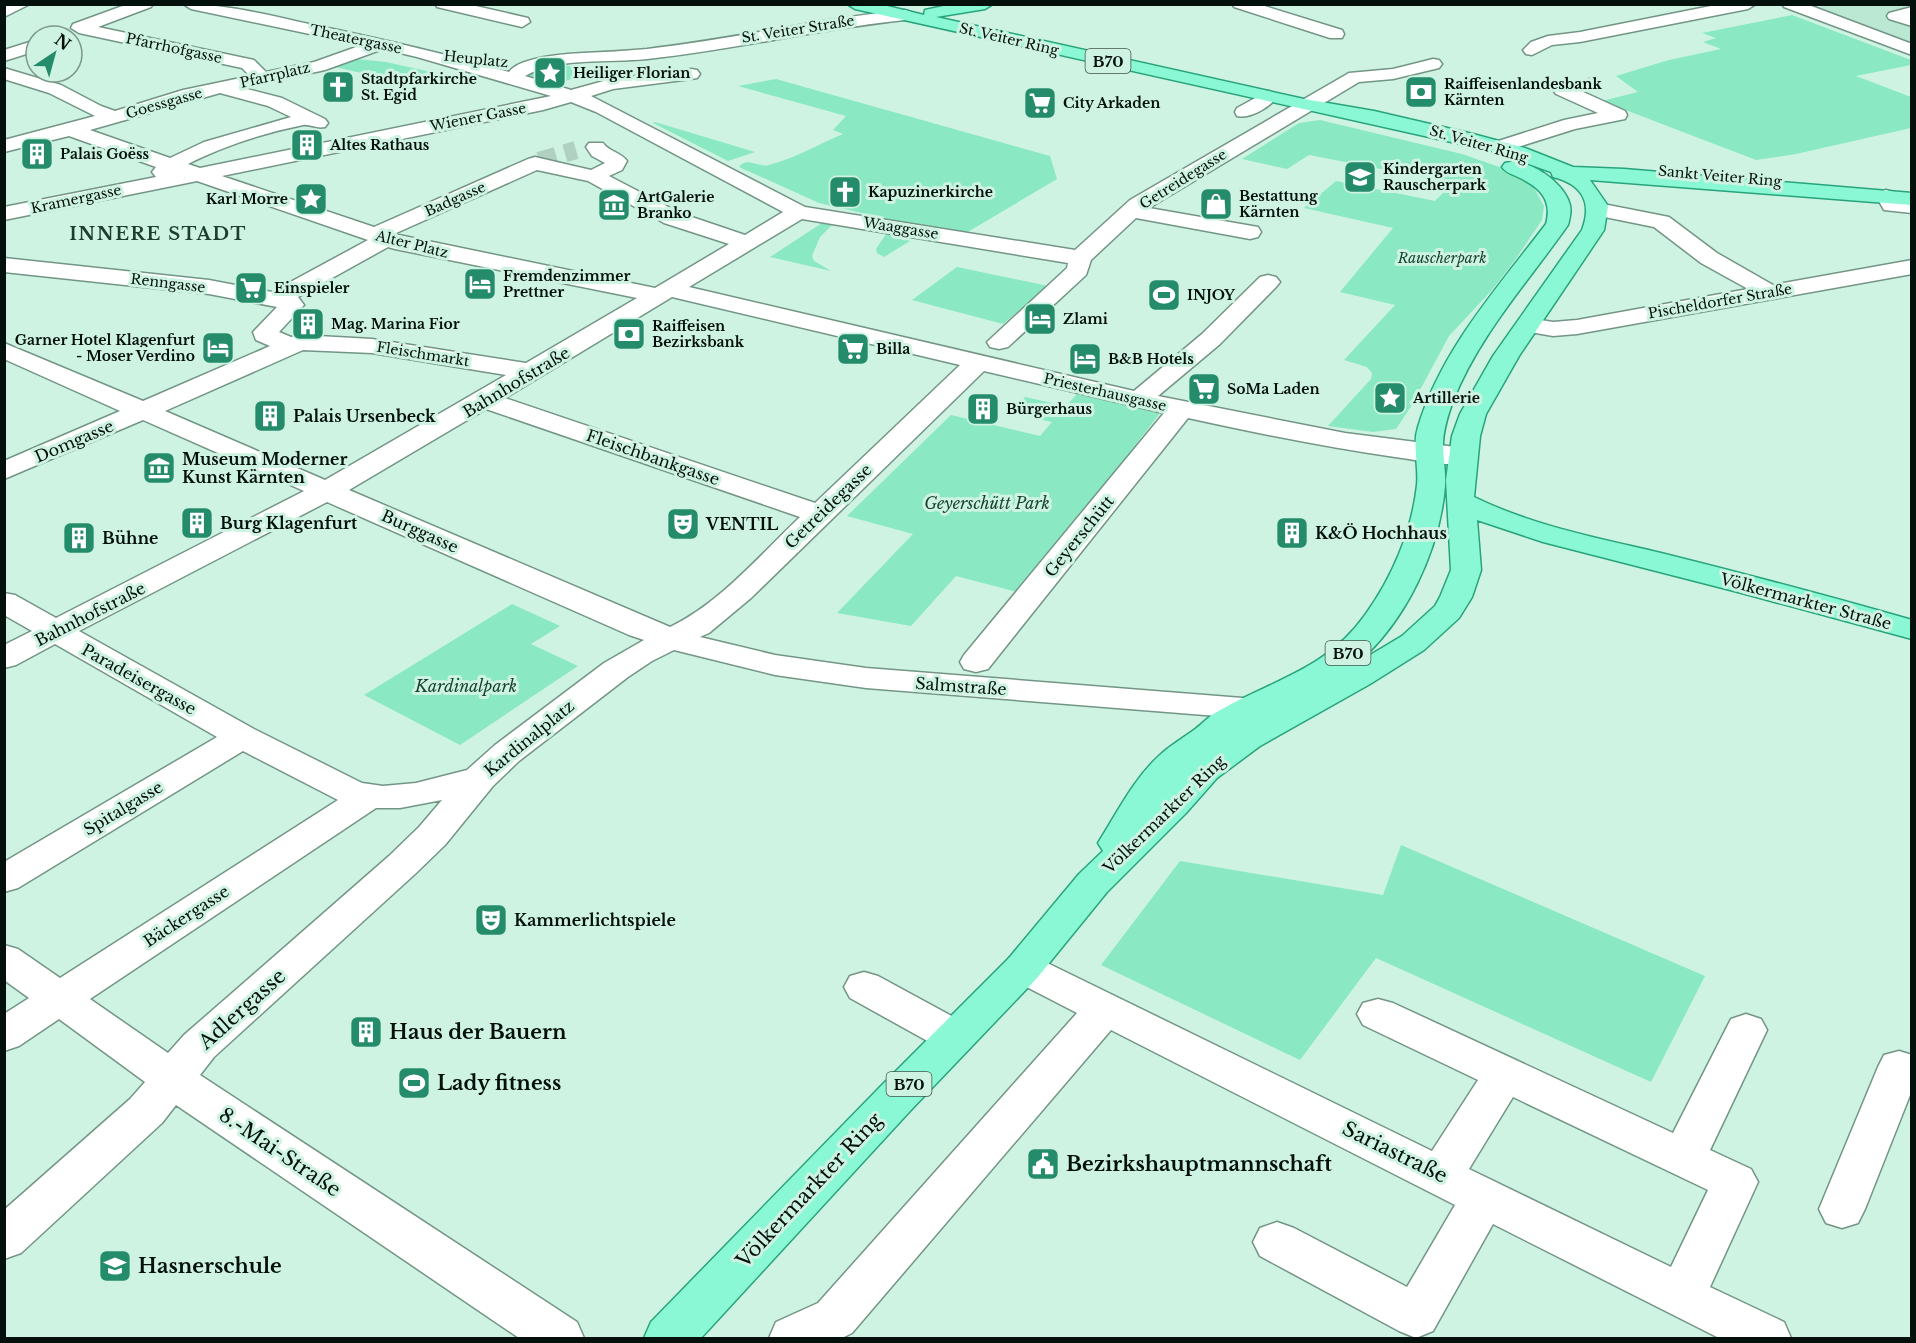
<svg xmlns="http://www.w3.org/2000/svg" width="1916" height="1343" viewBox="0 0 1916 1343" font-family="'Libre Baskerville',serif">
<rect width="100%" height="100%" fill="#cef3e2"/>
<path fill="#bae8d3" d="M 1833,4 L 1911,5 L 1911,43 L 1816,8 Z"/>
<g fill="#8ae9c2">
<path d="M 1792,15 L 1911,60 L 1911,65 L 1856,76 L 1911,97 L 1911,128 L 1796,154 L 1756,160 L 1602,101 L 1638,92 L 1616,76 L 1669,60 L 1721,49 L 1703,42 L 1716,38 L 1702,33 Z"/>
<path d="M 356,59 L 386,62 L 431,72 L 401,82 L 335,67 Z"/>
<path d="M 554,65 L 571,66 L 582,72 C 571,85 541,85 527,76 L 528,73 Z"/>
<path d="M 776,79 L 1050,156 L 1057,179 L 966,233 L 909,224 L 819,203 L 739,167 C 747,156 758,168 769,165 C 793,159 821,143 843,134 L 833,130 L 846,116 L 738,86 Z"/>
<path d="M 1320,120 L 1462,154 L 1511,171 L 1534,188 L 1544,206 L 1542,220 L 1515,260 L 1492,290 L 1449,336 L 1412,405 L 1396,429 L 1373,432 L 1328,426 L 1371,379 L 1372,373 L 1367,367 L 1344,360 L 1395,305 L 1340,292 L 1393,228 L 1304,208 L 1336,181 L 1435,201 L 1453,183 L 1309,155 L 1287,169 L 1242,159 L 1299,123 Z"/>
<path d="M 655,122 L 755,152 L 728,161 L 653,123 Z"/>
<path d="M 829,222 L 833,224 L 820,237 L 812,256 L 814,261 L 831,271 L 770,257 L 822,223 Z"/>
<path d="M 886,234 L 909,238 L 907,240 L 910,241 L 884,257 L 877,253 L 876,249 Z"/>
<path d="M 957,267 L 1048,286 L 1003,324 L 912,300 Z"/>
<path d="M 1077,394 L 1160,413 L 1021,593 L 956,576 L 911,626 L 837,613 L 913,534 L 847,516 L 951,415 L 1040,436 L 1052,422 L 1010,413 L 1025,397 L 1066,406 Z"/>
<path d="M 512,604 L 560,626 L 531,644 L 578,666 L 460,745 L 364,695 Z"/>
<path d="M 1401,845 L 1705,976 L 1651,1082 L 1376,958 L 1300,1060 L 1101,965 L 1180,861 L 1383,895 Z"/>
</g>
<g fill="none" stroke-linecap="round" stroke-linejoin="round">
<path stroke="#b0d1c2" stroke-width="18" stroke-dasharray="18 9" stroke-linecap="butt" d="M 539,161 L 576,150"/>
<g stroke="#739586" stroke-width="3">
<g id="minor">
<path d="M 7,4 L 30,4 L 4,17 L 4,6 Z"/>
<path d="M 128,4 L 153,4 L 151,7 L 98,27 L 254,60 L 266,72 L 314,62 L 362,45 L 191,9 L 183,4 C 226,4 267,15 309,24 C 377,38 443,53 509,72 C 519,57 565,54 583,53 C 604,52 625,51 647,49 C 733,39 818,19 905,10 L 911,12 L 913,15 L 911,18 L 905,20 C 818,29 733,50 647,59 C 610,63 557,57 525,76 L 571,90 L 611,79 L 691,69 L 697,70 L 700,74 L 697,78 L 691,79 L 613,89 L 591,96 L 805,207 L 1075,250 L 1130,200 L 1349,73 L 1393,69 L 1433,59 L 1439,60 L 1442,64 L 1439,68 L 1393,79 L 1359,82 L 1149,208 L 1258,227 L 1261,232 L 1258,237 L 1250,239 L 1136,218 L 1091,260 L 1086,275 L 1008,347 L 999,349 L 990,347 L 987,342 L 1067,268 L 1068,263 L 802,219 L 689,287 L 1134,391 L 1202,334 L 1260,277 L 1268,275 L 1276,277 L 1280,282 L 1276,287 L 1220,344 L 1158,396 L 1345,433 L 1463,448 L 1473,450 L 1477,456 L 1473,462 C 1449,468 1419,460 1395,457 C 1326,447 1256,433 1188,418 L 988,669 L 976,672 L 964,669 L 960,662 L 964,655 L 1164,413 L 984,371 L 751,598 L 709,633 L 700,637 L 775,655 L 866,668 L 1255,699 L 1267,702 L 1272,709 L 1267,716 L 1255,719 L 866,688 L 775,675 L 674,650 L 652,661 L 628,677 L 519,761 L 493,786 L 445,845 L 415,874 L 214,1057 L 200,1075 L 577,1322 L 584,1338 L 519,1338 L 176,1105 L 162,1123 L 21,1253 L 4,1259 L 4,1210 L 130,1099 L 145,1082 L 59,1019 L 19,1046 L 4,1051 L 4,1014 L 29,998 L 4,980 L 4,945 L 18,949 L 60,978 L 338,800 L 243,751 L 18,888 L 4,892 L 4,862 L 217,737 L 55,644 L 16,665 L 4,668 L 4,645 L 32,631 L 4,615 L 4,593 L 15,595 L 56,618 L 304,491 L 143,420 L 4,479 L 4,461 L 120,411 L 4,359 L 4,343 L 143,401 L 270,346 L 256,340 L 253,332 L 277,307 L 209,294 L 4,272 L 4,258 L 209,280 L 272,292 L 368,240 L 197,181 L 4,220 L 4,207 L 156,177 L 152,172 L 156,167 L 69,136 L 4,152 L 4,140 L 95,116 L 49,93 L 4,79 L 4,68 L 61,85 L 101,106 L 115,111 L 183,90 L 250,76 L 242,68 L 79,33 L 71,28 L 73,24 ZM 383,49 L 417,57 L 551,96 L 200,168 L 188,164 C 223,146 264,133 303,125 C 310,124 316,129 325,127 L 328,123 L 325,119 L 282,98 L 243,88 L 325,70 ZM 220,93 L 268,106 L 291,117 L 204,142 L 170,158 L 90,130 ZM 571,102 L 596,112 L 783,212 L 745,235 L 680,213 L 609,176 L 622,170 L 627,161 C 621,152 609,152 603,143 L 589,143 L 586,147 L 592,156 L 605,163 L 591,170 L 535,157 L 528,159 L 374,227 L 222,176 L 543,110 ZM 537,170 L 588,181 L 664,223 L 729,244 L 655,288 L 394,234 ZM 388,247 L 395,249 L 637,298 L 526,363 L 372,339 L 300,335 L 291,337 L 279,332 L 304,305 L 298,297 ZM 672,297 L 960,365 L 815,503 L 505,398 ZM 303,350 L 372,353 L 506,375 L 325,480 L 165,411 ZM 486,409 L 800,517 C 760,555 720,603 670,627 L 349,490 ZM 327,502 L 629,635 L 644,640 L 604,663 L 495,745 L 467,770 L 416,783 L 383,786 L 362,783 L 254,729 L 79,631 ZM 442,800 L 419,827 L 389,856 L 184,1035 L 168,1053 L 90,999 L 376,808 L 400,808 Z"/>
<path d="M 435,4 L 467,4 L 528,18 L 530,22 L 522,27 L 437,7 Z"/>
<path d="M 1232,4 L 1258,4 L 1342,30 L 1344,34 L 1342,38 L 1330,38 L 1234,7 Z"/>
<path d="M 1721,4 L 1756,4 L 1748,9 L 1580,42 L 1552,45 L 1532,55 L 1526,54 L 1523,50 L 1531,42 L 1548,36 L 1580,32 Z"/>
<path d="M 1782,4 L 1806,4 L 1912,44 L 1912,55 L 1784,7 Z"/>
<path d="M 1912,7 L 1912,26 L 1889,19 L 1887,16 L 1889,13 Z"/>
<path d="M 36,40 L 36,51 L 4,61 L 4,50 Z"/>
<path d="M 1590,79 L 1596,80 L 1599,84 L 1596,88 L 1581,91 L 1625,111 L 1627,115 L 1625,119 L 1575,129 L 1499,153 L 1492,151 L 1489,147 L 1492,143 L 1564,120 L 1598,113 L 1556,94 L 1553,90 L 1556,86 Z"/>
<path d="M 1268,91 L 1275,93 L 1277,97 C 1269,108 1250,119 1237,116 L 1235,112 L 1237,108 Z"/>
<path d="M 1886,190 L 1893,192 L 1899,199 L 1912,201 L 1912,213 L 1884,210 L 1876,196 L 1879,192 Z"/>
<path d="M 1598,203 L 1669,217 L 1717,253 L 1773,285 L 1912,260 L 1912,274 L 1577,334 L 1553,336 L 1519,330 L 1516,325 L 1519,320 L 1528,318 L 1553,322 L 1577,320 L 1748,289 L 1701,263 L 1654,227 L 1590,214 L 1587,209 L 1590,204 Z"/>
<path d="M 1023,953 L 1037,958 L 1432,1151 L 1478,1080 L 1363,1025 L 1357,1014 L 1363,1003 L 1378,999 L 1393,1003 L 1673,1133 L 1731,1019 L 1746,1014 L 1761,1019 L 1767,1030 L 1710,1150 L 1751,1169 L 1758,1182 L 1710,1287 L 1784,1322 L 1791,1338 L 1719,1338 L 1493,1224 L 1433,1331 L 1416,1338 L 1399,1331 L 1260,1256 L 1253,1242 L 1260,1228 L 1277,1222 L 1294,1228 L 1407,1287 L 1455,1205 L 1111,1030 L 852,1333 L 842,1338 L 769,1338 L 776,1322 L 818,1303 L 1077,1013 L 1009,978 L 1003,968 L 1009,958 ZM 1513,1097 L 1708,1190 L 1671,1267 L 1469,1169 Z"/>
<path d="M 864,972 L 878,976 L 970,1026 L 976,1037 L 970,1048 L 955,1053 L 940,1048 L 850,998 L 844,987 L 850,976 Z"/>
<path d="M 1899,1051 L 1912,1055 L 1912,1090 L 1865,1209 L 1858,1223 L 1842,1228 L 1826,1223 L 1819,1209 L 1878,1067 L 1884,1055 Z"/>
</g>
</g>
<g stroke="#28a47c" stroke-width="3">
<path id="major" d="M 847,4 L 879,4 L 924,15 L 925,10 L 953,4 L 993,4 L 985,9 L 936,17 L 1304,99 L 1374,111 L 1473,134 L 1525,148 L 1573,167 L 1624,169 L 1912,193 L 1912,205 L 1590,180 L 1608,206 L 1604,230 L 1519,356 L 1486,414 L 1480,436 L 1474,497 C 1533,526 1598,538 1661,553 C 1745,574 1828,596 1912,620 L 1912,639 L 1738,592 L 1543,542 L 1477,520 L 1481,570 L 1472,597 L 1459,618 L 1424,650 L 1370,684 L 1260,746 L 1217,778 L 1186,813 L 1107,892 L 1037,978 L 910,1111 L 701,1338 L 644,1338 L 651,1322 L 880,1087 L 1009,958 L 1079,874 L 1103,851 L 1098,843 C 1117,813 1134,778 1161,754 C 1171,745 1183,738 1194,730 C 1201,725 1207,718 1215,713 C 1271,680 1325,671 1365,615 C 1392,578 1412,531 1417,485 C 1419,466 1412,446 1418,427 C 1441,350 1498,287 1546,224 C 1553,199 1539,187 1518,177 C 1512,174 1506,173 1502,167 L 1505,163 C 1527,157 1562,181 1569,202 C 1572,210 1570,217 1568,225 C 1528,282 1479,335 1453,401 C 1448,415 1443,430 1443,445 C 1443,459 1446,473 1445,486 C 1440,549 1406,622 1357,663 L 1402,636 L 1435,606 L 1440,597 L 1451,570 L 1446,480 L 1452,436 L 1460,414 L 1493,356 L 1582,230 C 1593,201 1581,184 1553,177 L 1551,172 L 1496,152 L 855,9 Z"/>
</g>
<use href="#minor" fill="#fff" fill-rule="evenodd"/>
<use href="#major" fill="#8af8d5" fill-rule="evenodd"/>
</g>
<defs>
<g id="sight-square" transform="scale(1.725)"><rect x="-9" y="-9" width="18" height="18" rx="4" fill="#248c6a" stroke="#cef3e2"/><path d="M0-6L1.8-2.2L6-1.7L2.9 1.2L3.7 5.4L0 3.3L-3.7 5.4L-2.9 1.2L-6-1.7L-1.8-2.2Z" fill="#fff"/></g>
<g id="church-square" transform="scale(1.725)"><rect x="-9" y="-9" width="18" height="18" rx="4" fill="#248c6a" stroke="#cef3e2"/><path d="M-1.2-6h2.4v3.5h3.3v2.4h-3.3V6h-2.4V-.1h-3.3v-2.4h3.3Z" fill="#fff"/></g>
<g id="bank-square" transform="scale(1.725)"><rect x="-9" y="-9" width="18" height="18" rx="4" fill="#248c6a" stroke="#cef3e2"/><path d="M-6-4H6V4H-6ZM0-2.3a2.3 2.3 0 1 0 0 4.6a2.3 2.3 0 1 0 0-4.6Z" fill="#fff"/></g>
<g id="supermarket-square" transform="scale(1.725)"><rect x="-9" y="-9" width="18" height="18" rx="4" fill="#248c6a" stroke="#cef3e2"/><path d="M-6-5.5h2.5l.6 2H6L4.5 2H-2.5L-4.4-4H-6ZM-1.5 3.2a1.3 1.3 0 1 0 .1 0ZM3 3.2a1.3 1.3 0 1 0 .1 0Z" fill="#fff"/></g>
<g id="building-square" transform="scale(1.725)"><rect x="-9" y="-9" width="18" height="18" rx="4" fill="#248c6a" stroke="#cef3e2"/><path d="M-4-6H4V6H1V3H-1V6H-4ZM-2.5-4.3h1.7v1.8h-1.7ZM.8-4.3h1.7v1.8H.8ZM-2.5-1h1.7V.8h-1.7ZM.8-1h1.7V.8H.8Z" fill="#fff"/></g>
<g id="school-square" transform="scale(1.725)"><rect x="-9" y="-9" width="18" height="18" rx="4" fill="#248c6a" stroke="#cef3e2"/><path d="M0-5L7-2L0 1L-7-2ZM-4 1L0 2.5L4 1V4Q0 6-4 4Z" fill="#fff"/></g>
<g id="shop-square" transform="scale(1.725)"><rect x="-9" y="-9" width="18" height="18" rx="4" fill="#248c6a" stroke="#cef3e2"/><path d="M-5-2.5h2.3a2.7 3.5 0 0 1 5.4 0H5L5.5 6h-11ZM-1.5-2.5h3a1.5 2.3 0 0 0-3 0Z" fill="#fff"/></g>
<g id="museum-square" transform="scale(1.725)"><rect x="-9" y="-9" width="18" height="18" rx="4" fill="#248c6a" stroke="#cef3e2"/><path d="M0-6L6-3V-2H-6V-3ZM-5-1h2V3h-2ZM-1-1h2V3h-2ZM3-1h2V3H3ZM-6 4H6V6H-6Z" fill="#fff"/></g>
<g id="hotel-square" transform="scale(1.725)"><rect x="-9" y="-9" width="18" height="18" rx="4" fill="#248c6a" stroke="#cef3e2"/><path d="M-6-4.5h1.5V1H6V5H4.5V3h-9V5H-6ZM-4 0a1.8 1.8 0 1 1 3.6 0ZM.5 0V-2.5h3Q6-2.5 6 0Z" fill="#fff"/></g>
<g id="stadium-square" transform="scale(1.725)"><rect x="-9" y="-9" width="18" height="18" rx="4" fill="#248c6a" stroke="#cef3e2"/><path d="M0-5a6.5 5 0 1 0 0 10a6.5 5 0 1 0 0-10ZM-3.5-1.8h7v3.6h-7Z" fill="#fff"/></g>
<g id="theatre-square" transform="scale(1.725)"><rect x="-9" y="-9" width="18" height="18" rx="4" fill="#248c6a" stroke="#cef3e2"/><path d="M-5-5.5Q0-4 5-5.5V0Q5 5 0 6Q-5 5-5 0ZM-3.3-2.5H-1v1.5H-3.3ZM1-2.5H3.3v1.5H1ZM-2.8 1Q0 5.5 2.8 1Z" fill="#fff"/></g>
<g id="civic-square" transform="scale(1.725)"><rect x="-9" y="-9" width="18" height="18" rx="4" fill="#248c6a" stroke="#cef3e2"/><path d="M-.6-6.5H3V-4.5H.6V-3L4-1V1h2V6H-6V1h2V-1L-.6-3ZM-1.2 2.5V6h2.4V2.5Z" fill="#fff"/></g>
</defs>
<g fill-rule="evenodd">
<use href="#sight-square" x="550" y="73"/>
<use href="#church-square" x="338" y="87"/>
<use href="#bank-square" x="1421" y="92"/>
<use href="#supermarket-square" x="1040" y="103"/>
<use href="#building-square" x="307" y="145"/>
<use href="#building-square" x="37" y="154"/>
<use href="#school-square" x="1360" y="177"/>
<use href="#church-square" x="845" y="192"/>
<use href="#sight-square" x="311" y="199"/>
<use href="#shop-square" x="1216" y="204"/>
<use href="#museum-square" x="614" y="205"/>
<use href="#hotel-square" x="480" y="284"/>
<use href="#supermarket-square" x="251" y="288"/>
<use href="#stadium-square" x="1164" y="295"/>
<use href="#hotel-square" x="1040" y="319"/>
<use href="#building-square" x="308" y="324"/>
<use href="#bank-square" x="629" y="334"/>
<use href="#hotel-square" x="218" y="348"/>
<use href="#supermarket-square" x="853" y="349"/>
<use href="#hotel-square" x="1085" y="359"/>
<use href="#supermarket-square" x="1204" y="389"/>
<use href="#sight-square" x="1390" y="398"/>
<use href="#building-square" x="983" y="409"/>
<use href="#building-square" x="270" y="416"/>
<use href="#museum-square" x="159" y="468"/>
<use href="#building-square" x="197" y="523"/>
<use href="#theatre-square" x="683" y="524"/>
<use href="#building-square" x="1292" y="533"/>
<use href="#building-square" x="79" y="538"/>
<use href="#theatre-square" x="491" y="920"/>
<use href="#building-square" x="366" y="1032"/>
<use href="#stadium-square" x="414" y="1083"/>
<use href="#civic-square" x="1043" y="1164"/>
<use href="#school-square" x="115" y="1266"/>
</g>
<g text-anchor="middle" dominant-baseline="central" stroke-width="6" stroke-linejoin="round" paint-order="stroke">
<g font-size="14" fill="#04100b" stroke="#cef3e2">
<text transform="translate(798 29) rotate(-9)">St. Veiter Straße</text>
<text transform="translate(356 39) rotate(12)">Theatergasse</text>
<text transform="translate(1009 39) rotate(13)">St. Veiter Ring</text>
<text transform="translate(174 48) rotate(12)">Pfarrhofgasse</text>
<text transform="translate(476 59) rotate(6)">Heuplatz</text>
<text transform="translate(275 75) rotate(-13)">Pfarrplatz</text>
<text transform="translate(164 103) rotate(-16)">Goessgasse</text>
<text transform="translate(478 117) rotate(-11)">Wiener Gasse</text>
<text transform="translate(1479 144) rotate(16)">St. Veiter Ring</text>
<text transform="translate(1720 176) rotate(5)">Sankt Veiter Ring</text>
<text transform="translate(1183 179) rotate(-32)">Getreidegasse</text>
<text transform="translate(76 199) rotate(-12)">Kramergasse</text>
<text transform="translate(455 199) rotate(-24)">Badgasse</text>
<text transform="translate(901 228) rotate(9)">Waaggasse</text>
<text transform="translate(412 244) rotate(14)">Alter Platz</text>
<text transform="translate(168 283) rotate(7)">Renngasse</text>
<text transform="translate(1720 301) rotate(-10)">Pischeldorfer Straße</text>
<text transform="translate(423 354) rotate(9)">Fleischmarkt</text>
<text transform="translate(1105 392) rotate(13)">Priesterhausgasse</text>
</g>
<g font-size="14" font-weight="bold" fill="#04100b" stroke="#cef3e2" text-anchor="start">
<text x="573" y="73">Heiliger Florian</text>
<text x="361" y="79">Stadtpfarkirche<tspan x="361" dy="16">St. Egid</tspan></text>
<text x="1444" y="84">Raiffeisenlandesbank<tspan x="1444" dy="16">Kärnten</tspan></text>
<text x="1063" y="103">City Arkaden</text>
<text x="330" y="145">Altes Rathaus</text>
<text x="60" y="154">Palais Goëss</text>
<text x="1383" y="169">Kindergarten<tspan x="1383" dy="16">Rauscherpark</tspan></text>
<text x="868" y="192">Kapuzinerkirche</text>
<text x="1239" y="196">Bestattung<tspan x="1239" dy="16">Kärnten</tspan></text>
<text x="637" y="197">ArtGalerie<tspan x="637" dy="16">Branko</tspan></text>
<text x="288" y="199" text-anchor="end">Karl Morre</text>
<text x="503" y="276">Fremdenzimmer<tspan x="503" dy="16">Prettner</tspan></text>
<text x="274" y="288">Einspieler</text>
<text x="1187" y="295">INJOY</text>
<text x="1063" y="319">Zlami</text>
<text x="331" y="324">Mag. Marina Fior</text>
<text x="652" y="326">Raiffeisen<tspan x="652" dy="16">Bezirksbank</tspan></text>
<text x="195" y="340" text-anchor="end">Garner Hotel Klagenfurt<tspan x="195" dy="16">- Moser Verdino</tspan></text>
<text x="876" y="349">Billa</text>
<text x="1108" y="359">B&amp;B Hotels</text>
<text x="1227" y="389">SoMa Laden</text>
<text x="1413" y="398">Artillerie</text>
<text x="1006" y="409">Bürgerhaus</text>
</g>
<g font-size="14" font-style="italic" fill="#174333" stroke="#cef3e2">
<text x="1442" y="258">Rauscherpark</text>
</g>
<g fill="#cef3e2" stroke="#41544c" stroke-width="1.5">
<rect x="1085.5" y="49" width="45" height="24" rx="4.5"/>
<rect x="1325.5" y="641" width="45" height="24" rx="4.5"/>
<rect x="886.5" y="1072" width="45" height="24" rx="4.5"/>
</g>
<g font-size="15" font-weight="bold" fill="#04100b">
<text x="1108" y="61">B70</text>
<text x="1348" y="653">B70</text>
<text x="909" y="1084">B70</text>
</g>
<g font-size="16" fill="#04100b" stroke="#cef3e2">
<text transform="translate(516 382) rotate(-31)">Bahnhofstraße</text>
<text transform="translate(74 441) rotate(-23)">Domgasse</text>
<text transform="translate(653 457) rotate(19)">Fleischbankgasse</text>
<text transform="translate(828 506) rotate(-44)">Getreidegasse</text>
<text transform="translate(420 531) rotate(24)">Burggasse</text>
<text transform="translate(1079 536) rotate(-51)">Geyerschütt</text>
<text transform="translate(1806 601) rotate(15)">Völkermarkter Straße</text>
<text transform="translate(90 614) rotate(-27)">Bahnhofstraße</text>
<text transform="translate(139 679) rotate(29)">Paradeisergasse</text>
<text transform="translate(961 686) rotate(4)">Salmstraße</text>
<text transform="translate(529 738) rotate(-39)">Kardinalplatz</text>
<text transform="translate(123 808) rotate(-31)">Spitalgasse</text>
<text transform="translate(1164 814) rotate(-44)">Völkermarkter Ring</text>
<text transform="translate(186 916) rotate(-33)">Bäckergasse</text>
</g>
<g font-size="16" font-weight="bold" fill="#04100b" stroke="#cef3e2" text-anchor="start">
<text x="293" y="416">Palais Ursenbeck</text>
<text x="182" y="459">Museum Moderner<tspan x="182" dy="18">Kunst Kärnten</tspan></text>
<text x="220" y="523">Burg Klagenfurt</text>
<text x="706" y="524">VENTIL</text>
<text x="1315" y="533">K&amp;Ö Hochhaus</text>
<text x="102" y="538">Bühne</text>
<text x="514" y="920">Kammerlichtspiele</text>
</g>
<g font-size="16" font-style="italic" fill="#174333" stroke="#cef3e2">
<text x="987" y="503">Geyerschütt Park</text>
<text x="466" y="686">Kardinalpark</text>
</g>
<g font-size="18" font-weight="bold" letter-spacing="1.5" fill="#1d3d30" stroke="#cef3e2">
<text x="158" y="234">INNERE STADT</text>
</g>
<g font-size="20" fill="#04100b" stroke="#cef3e2">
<text transform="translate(242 1009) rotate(-42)">Adlergasse</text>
<text transform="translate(280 1152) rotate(34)">8.-Mai-Straße</text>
<text transform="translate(1395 1152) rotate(26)">Sariastraße</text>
<text transform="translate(809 1190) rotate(-47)">Völkermarkter Ring</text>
</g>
<g font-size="20" font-weight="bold" fill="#04100b" stroke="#cef3e2" text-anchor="start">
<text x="389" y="1032">Haus der Bauern</text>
<text x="437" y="1083">Lady fitness</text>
<text x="1066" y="1164">Bezirkshauptmannschaft</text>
<text x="138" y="1266">Hasnerschule</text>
</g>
</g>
<rect width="1916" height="1343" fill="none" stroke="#04100b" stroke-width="12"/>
<g transform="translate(54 54) rotate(36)"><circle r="28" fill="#cef3e2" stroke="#7d988c" stroke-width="1.5"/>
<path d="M0-4.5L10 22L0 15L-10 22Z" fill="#248c6a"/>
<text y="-9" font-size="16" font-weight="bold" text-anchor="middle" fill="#04100b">N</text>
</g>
</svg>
